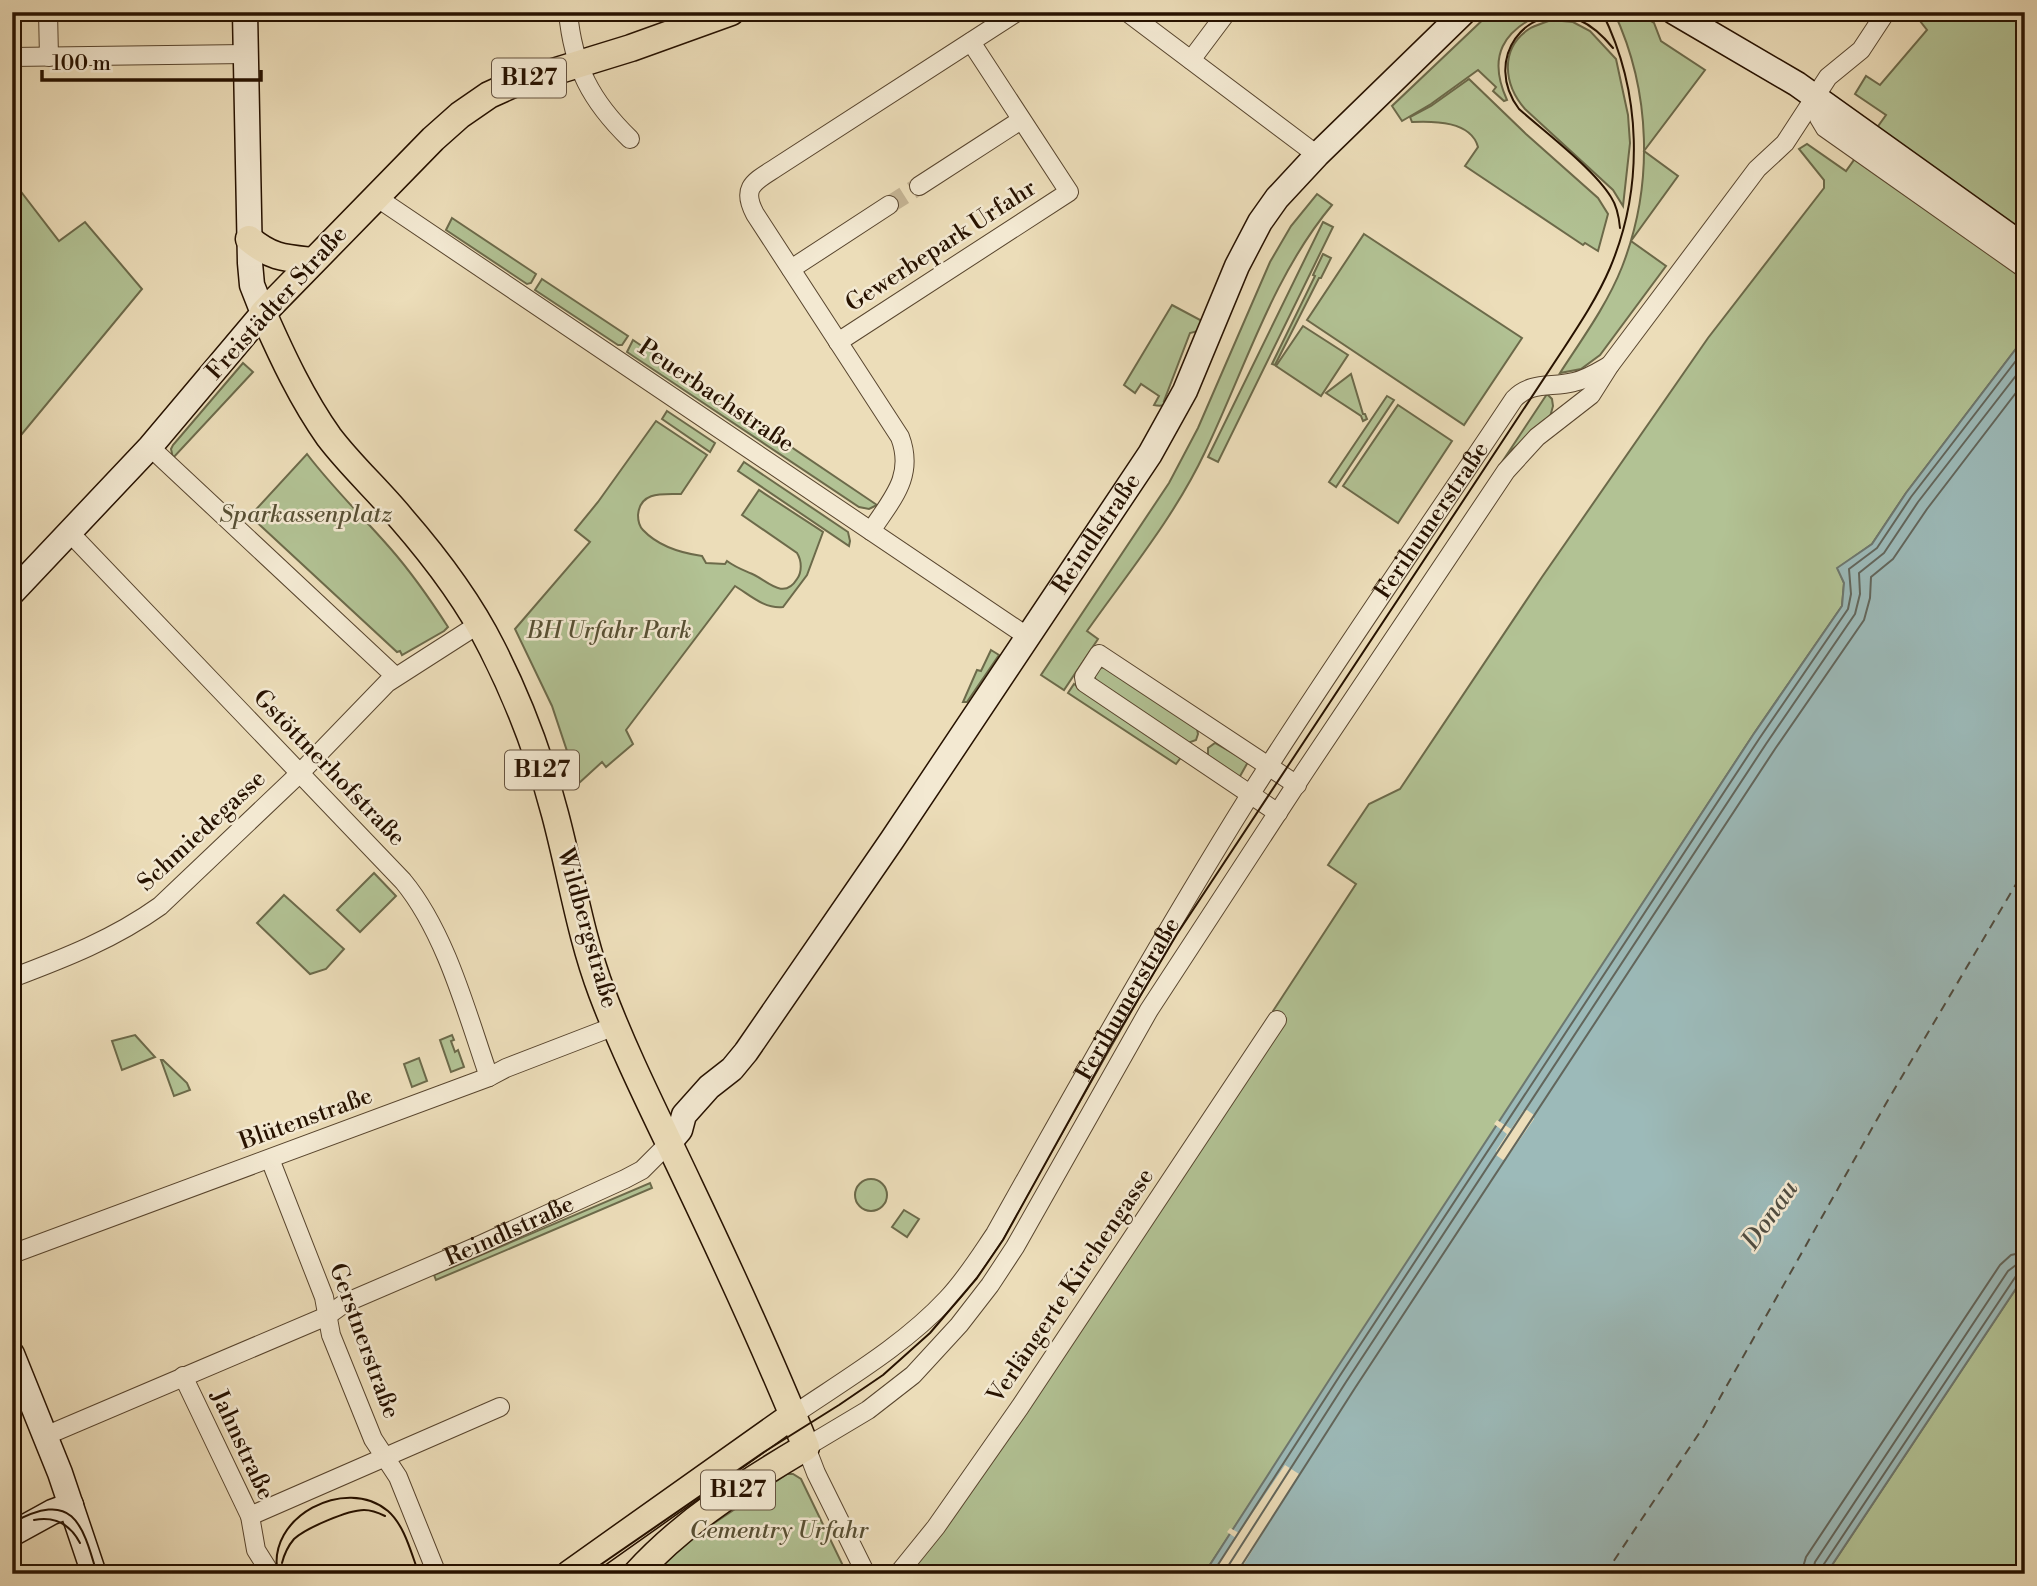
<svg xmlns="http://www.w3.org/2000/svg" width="2037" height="1586" viewBox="0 0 2037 1586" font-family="'Libre Bodoni',serif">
<rect width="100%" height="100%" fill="#ecddb9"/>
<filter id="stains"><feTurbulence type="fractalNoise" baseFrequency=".00286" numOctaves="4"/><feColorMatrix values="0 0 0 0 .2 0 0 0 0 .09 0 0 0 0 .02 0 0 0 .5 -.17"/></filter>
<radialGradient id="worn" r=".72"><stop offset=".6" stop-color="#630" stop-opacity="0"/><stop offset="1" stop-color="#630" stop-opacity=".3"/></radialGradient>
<g fill="#b2c294" stroke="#6c6a4a" stroke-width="2">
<path d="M 1491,12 L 1545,12 C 1503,30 1487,56 1507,100 L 1504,101 L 1493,91 L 1496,87 L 1478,70 L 1431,104 L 1402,121 L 1392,106 Z"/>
<path d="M 1614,12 L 1636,12 L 1654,23 L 1661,41 L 1705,70 L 1644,151 L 1678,176 L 1631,241 L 1666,266 L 1600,355 L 1581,369 L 1560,373 C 1582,339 1607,305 1622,267 C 1654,185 1651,91 1614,12 Z"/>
<path d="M 1913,12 L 2025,12 L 2025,337 L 1906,493 L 1872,544 L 1838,568 L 1844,583 L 1842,606 L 1753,735 L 1204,1574 L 906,1574 L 1279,1026 L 1273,1011 L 1356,884 L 1328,865 L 1369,804 L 1400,789 L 1542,577 L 1708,338 L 1824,188 L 1824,180 L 1799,149 L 1807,144 L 1846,171 L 1886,115 L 1855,94 L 1866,76 L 1880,85 L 1927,30 Z"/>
<path d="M 1551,20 L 1573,22 L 1590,31 L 1616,59 L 1628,115 L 1630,143 L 1623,206 L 1613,190 L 1525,109 C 1504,85 1499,49 1529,29 C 1535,25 1544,23 1551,20 Z"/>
<path d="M 1469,79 L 1526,134 L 1598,198 L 1608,214 L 1598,251 L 1585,243 L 1583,245 L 1465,166 L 1478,147 C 1471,121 1434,121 1412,122 L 1410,117 L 1431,106 Z"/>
<path d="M 12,180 L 59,241 L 85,222 L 142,289 L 12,446 Z"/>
<path d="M 1317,194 L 1332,205 C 1272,277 1245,369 1205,452 C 1175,516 1128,573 1087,631 L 1098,639 L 1064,690 L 1041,675 L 1169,483 L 1198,428 L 1270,262 L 1291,226 Z"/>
<path d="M 452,218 L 536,274 L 531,283 L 527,284 L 446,230 Z"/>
<path d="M 1323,222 L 1333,227 L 1218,462 L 1208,457 Z"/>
<path d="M 1364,234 L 1522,338 L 1464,425 L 1307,320 Z"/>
<path d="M 1323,254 L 1331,258 L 1321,278 L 1319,278 L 1275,365 L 1272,364 L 1315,276 L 1313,275 Z"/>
<path d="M 542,279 L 628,336 L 622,345 L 618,345 L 535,290 Z"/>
<path d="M 1172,305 L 1204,322 L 1202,330 L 1190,333 L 1164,401 L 1176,399 C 1170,404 1162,407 1154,405 L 1159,396 L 1141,384 L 1135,393 L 1124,385 Z"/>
<path d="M 1303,326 L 1348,355 L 1321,396 L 1276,366 Z"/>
<path d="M 633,340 L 877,505 L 869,509 L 859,507 L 627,352 Z"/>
<path d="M 243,363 L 253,372 L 173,458 L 171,449 L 173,445 Z"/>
<path d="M 1351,374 L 1363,414 L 1365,414 L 1367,419 L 1363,421 L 1361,416 L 1326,393 Z"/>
<path d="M 1547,394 L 1552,399 L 1553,406 L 1550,417 L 1512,450 L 1494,474 Z"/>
<path d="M 1387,396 L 1394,400 L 1336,487 L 1329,482 Z"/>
<path d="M 1398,405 L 1452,441 L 1398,523 L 1343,486 Z"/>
<path d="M 667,411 L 715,443 L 710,452 L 662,419 Z"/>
<path d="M 656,421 L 707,455 L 681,494 C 663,494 640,491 638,515 C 638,520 639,526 643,530 C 658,546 681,553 702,556 L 706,563 L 725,564 L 727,561 C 735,567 743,570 750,573 C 765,578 783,602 797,579 C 802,572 802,561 797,553 L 742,515 L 759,490 L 823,532 L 807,575 L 783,607 C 764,609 750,595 735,586 L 626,730 L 633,744 L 606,767 L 602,762 L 578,784 L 552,706 L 515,629 L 590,542 L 575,530 L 598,502 Z"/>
<path d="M 307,454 C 332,487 362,516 390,548 C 411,572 430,599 448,627 L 444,631 L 402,655 L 400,651 L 397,652 L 250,516 Z"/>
<path d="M 744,462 L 848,532 L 850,541 L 849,546 L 738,471 Z"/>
<path d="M 991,650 L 999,655 L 967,702 L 963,702 L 977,670 L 981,671 Z"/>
<path d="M 1106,667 L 1197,729 L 1198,734 L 1196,740 L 1188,743 L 1096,681 L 1094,675 L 1100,668 Z"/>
<path d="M 1074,684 L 1182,756 L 1176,764 L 1068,693 Z"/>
<path d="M 1215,743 L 1248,762 L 1239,778 L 1208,757 L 1208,748 Z"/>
<path d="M 374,873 L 396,896 L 360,932 L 337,910 Z"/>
<path d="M 284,895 L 344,949 L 326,969 L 310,974 L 257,923 Z"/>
<path d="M 135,1035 L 155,1057 L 122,1070 L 112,1041 Z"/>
<path d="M 452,1035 L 454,1040 L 451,1041 L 455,1052 L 458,1050 L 464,1067 L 451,1072 L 440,1040 Z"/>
<path d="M 419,1058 L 427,1081 L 412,1087 L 404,1064 Z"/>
<path d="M 161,1060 L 163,1060 L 187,1083 L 190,1090 L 174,1096 Z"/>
<circle cx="871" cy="1195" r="16"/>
<path d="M 650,1183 L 652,1188 L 436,1280 L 434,1275 Z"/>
<path d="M 904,1210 L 919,1219 L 907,1237 L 892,1227 Z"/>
<path d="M 2025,1275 L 2025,1574 L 1826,1574 Z"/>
<path d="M 787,1474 L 793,1474 L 801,1479 L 847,1574 L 650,1574 L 680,1546 Z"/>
</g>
<path fill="#9cbab9" stroke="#6d776f" stroke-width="2" d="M 2025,337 L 2025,1275 L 1826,1574 L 1204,1574 L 1333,1374 L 1753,735 L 1842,606 L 1844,583 L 1837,568 L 1872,544 L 1906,493 Z"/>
<g fill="#ecddb9">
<path d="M 1527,1110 L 1534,1115 L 1534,1119 L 1507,1158 L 1503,1160 L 1496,1155 L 1496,1151 L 1507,1134 L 1494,1124 L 1497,1120 L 1511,1129 L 1523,1111 Z"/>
<path d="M 1285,1465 L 1299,1474 L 1238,1574 L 1212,1574 L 1236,1538 L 1227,1532 L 1230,1528 L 1239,1533 Z"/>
</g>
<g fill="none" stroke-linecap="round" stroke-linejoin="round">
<g stroke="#62665c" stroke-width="2">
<path d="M 1212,1574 L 1339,1377 L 1759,739 L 1848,609 L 1851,594 L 1849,569 L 1877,548 L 1911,497 L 2025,349"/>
<path d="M 1223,1574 L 1346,1382 L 1766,744 L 1855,614 L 1860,594 L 1859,573 L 1884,553 L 1918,502 L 2025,364"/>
<path d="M 1236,1574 L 1355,1388 L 1775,749 L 1864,620 L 1870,598 L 1871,577 L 1893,559 L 1927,509 L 2025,381"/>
<path d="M 1801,1574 L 1806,1557 L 2000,1265 L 2011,1255 L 2025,1252"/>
<path d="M 1812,1574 L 1815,1562 L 2008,1271 L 2016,1265 L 2025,1263"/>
<path d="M 1821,1574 L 1822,1567 L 2016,1276 L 2025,1272"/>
</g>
<path stroke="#504d41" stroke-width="2" stroke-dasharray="9 7" stroke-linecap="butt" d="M 1605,1574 L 1704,1426 L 1888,1100 L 2025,869"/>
<path stroke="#c5b494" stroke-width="18" stroke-dasharray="18 9" stroke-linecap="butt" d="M 889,205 L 919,186"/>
<g stroke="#58452e" stroke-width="20">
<g id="street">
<path d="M 48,12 L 49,57"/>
<path d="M 568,12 C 573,67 591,101 630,139"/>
<path d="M 1127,12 L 1317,155"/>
<path d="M 12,57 L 245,54"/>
<path d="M 1191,60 L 1227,12"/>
<path d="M 1816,97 L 1819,118 L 1825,128 L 2025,269"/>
<path d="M 919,186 L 1021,120"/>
<path d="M 376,197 L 1028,637"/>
<path d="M 791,269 L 889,205"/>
<path d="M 838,342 L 1069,192 L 971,42"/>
<path d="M 150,447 L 395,676"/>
<path d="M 871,531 C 891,500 915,477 900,437 L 755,214 C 740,186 756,181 777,167 L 1017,12"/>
<path d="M 70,533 L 403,881 C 446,933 467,1014 489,1077"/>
<path d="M 1278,813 L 1085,683 L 1084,677 L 1099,654 L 1297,785"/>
<path d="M 12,978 C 65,958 114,939 160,906 L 300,773 L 387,683 L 479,624"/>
<path d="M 270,1159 L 324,1297 L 331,1335 L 373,1439 L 398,1477 L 437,1574"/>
<path d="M 12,1254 L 489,1077 L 506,1068 L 615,1026"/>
<path d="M 183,1376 L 250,1516 L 256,1550 L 271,1574"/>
<path id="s1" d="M 793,1415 C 846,1379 903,1346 947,1299 C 966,1279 980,1256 995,1234 C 1078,1086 1160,939 1250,795 C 1335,661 1426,531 1514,399 C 1531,381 1552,388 1574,382 C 1587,379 1598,372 1610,365"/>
<path id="s2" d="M 45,1436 L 327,1316 L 345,1303 L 480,1245 L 625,1179 L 642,1170 L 669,1143"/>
<path d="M 250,1516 L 500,1407"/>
<path d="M 866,1574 L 816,1473 L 806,1447 L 868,1410 L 913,1375 L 959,1325 L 990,1285 L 1015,1247 L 1149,1010 L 1305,771 L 1506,471 L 1537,437 L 1591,395 L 1610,365 L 1757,169 L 1785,143 L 1828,77 L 1861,50 L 1886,12"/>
<path d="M 898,1574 L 936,1527 L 1020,1407 L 1277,1020"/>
</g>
</g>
<g stroke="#271200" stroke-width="27">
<g id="secondary">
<path d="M 1674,12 L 1797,84 L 2025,247"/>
<path d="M 12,593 L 150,447 L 263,313 L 252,285 L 250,263 L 245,12"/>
<path id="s3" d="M 669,1143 L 680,1130 L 684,1115 L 709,1087 L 732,1069 L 746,1052 L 892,840 L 1150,454 L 1185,391 L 1237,266 L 1260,222 L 1277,198 L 1317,155 L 1464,12"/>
<path d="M 12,1354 L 60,1473 L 94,1574"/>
<path d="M 12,1534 L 52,1512 L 71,1505"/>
</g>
</g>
<g stroke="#271200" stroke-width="29">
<g id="primary">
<path d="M 249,239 C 272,258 284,258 313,261"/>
<path d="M 569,1574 L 793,1415"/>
<path d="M 636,1574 C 684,1521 745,1483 806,1447 C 770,1358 730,1271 689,1185 C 659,1121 627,1059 602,993 C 580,935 571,874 555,814 C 540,757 519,701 492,648 C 469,602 435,557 401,518 C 378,490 351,466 329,437 C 302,399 282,356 263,313 L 433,139 L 460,115 L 489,95 L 511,85 L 631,48 L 731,12"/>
</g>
</g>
<use href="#street" stroke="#f3e9d2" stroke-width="18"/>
<use href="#secondary" stroke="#f3e9d2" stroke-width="24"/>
<use href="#primary" stroke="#ecddb9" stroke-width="26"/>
<g stroke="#271200" stroke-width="2">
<path d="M 1613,48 C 1604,37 1593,26 1579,20 C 1526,0 1482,60 1519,109 C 1545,132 1594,169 1611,197 C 1617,206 1619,217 1620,228"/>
<path d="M 34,1520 C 55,1516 70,1524 80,1543"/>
<path d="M 12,1523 C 72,1490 82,1521 97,1574"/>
<path d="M 282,1563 C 284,1555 288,1546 294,1539 C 306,1528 348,1510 364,1510 C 372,1510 379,1513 385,1516"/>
<path d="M 278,1574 C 265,1517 346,1475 388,1511 C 405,1526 411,1553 419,1574"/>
<path d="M 587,1574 L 764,1452 L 839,1405 L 883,1375 L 930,1333 L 977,1278 L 1003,1240 L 1111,1045 L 1177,934 L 1564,348 C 1581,322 1598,296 1610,268 C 1644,187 1642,92 1602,12"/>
</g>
</g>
<g text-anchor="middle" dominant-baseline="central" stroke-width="5" stroke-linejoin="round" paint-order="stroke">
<g fill="#f3e9d2" stroke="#64523f" stroke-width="2">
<rect x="492" y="58.5" width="74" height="39" rx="5"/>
<rect x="505" y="750.5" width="74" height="39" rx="5"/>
<rect x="701" y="1470.5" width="74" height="39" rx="5"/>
</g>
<g font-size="23" font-weight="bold" fill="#271200">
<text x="529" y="78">B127</text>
<text x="542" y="770">B127</text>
<text x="738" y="1490">B127</text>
</g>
<g font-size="24" fill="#271200" stroke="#f3e9d2">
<text transform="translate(941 246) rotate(-33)">Gewerbepark Urfahr</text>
<text transform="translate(277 303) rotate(-48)">Freistädter Straße</text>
<text transform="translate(716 396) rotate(34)">Peuerbachstraße</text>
<text stroke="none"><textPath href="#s1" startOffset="1111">Ferihumerstraße</textPath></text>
<text stroke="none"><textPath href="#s3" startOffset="747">Reindlstraße</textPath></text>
<text transform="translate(329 768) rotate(46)">Gstöttnerhofstraße</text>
<text transform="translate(202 831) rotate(-43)">Schmiedegasse</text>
<text transform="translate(587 928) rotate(74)">Wildbergstraße</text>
<text stroke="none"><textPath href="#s1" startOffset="544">Ferihumerstraße</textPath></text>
<text transform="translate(306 1119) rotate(-20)">Blütenstraße</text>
<text stroke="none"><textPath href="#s2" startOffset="508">Reindlstraße</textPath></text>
<text transform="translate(1071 1286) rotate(-56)">Verlängerte Kirchengasse</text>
<text transform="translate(364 1341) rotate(70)">Gerstnerstraße</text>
<text transform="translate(242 1445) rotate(65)">Jahnstraße</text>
</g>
<g font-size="24" font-style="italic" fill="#585034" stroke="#f3e9d2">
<text x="306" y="515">Sparkassenplatz</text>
<text x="609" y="631">BH Urfahr Park</text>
<text x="779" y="1531">Cementry Urfahr</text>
</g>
<g font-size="26" font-style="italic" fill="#504d41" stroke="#f3e9d2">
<text transform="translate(1770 1215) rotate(-55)">Donau</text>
</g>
</g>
<rect width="2037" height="1586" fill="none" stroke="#ecddb9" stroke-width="42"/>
<rect x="14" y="14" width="2009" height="1558" fill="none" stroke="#271200" stroke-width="3.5"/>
<rect x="21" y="21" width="1995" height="1544" fill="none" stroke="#271200" stroke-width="2"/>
<path d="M42 70v10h219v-10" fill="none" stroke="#271200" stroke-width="3.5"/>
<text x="52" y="70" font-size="21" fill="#271200" stroke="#f3e9d2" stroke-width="5" paint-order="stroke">100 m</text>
<rect width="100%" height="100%" filter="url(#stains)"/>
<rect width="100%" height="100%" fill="url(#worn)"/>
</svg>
